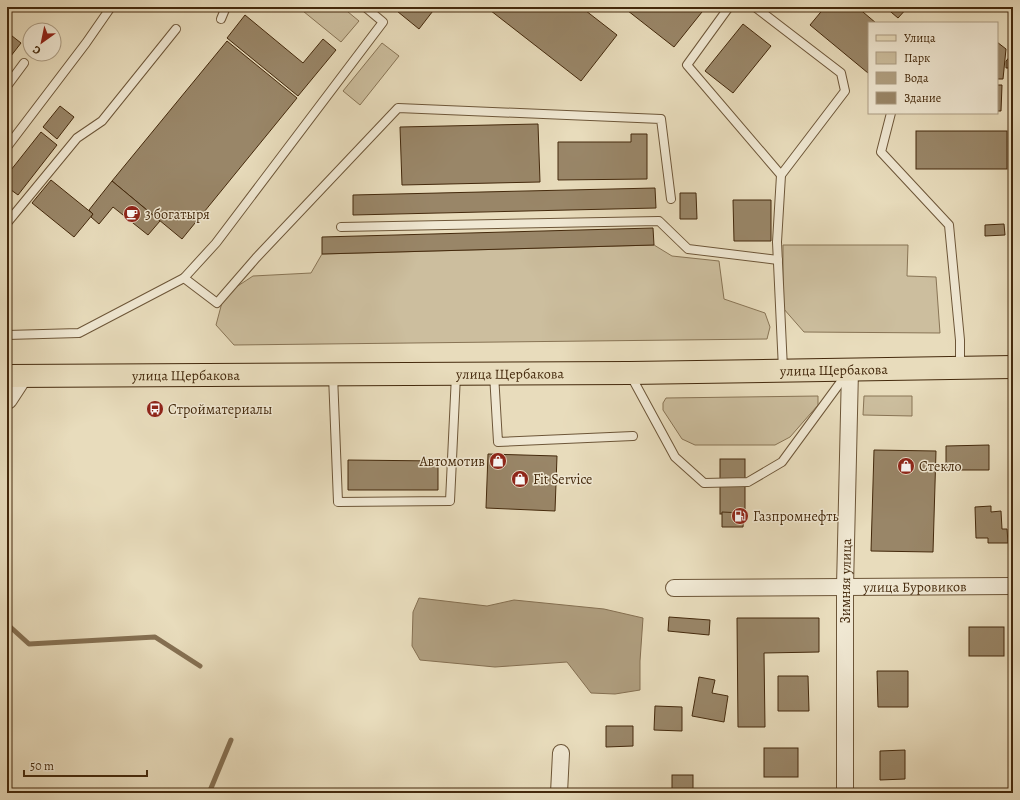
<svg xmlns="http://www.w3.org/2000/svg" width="1020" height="800" viewBox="0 0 1020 800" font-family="Alegreya,serif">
<rect width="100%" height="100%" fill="#e8dcbc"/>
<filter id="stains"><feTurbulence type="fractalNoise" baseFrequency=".005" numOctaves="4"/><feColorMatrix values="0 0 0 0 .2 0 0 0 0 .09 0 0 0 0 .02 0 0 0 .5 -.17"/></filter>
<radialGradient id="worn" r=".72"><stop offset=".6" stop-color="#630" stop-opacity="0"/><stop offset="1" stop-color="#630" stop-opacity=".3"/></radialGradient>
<g fill="#ccbe9e" stroke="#887455">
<path d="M 298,7 L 342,7 L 359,21 L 341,42 Z"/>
<path d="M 382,43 L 399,56 L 360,105 L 343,91 Z"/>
<path d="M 654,245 L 672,256 L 719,261 L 724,299 L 765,313 L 770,327 L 767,339 L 234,345 L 216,325 L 224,295 L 253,276 L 311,273 L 322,254 Z"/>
<path d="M 783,245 L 908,245 L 907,276 L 936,277 L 940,333 L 804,332 L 783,308 Z"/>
<path d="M 818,396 L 818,405 L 790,437 L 775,445 L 695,445 L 682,439 L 663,410 L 663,403 L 666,398 Z"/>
<path d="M 864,396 L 912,396 L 912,416 L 863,415 Z"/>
</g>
<path fill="#b09f80" stroke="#857052" d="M 419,598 L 487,606 L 514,600 L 604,609 L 643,618 L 640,661 L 640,690 L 615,694 L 591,693 L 567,662 L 495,667 L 420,660 L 412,646 L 413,612 Z"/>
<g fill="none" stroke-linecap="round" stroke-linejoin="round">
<g stroke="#857052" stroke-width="5">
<path d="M 7,624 L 29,644 L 155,637 L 200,666"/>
<path d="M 209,793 L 231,740"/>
</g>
</g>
<g fill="#998668" stroke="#44290c">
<path d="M 392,7 L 436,7 L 419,29 Z"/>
<path d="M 486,7 L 581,7 L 617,35 L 581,81 Z"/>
<path d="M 623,7 L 706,7 L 674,47 Z"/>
<path d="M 825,7 L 857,7 L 876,23 L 869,23 L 868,73 L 810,25 Z"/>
<path d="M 885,7 L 908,7 L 898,18 Z"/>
<path d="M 245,15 L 303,63 L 323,39 L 336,50 L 298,96 L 227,38 Z"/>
<path d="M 743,24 L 771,46 L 733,93 L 705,71 Z"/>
<path d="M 7,32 L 21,43 L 7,61 Z"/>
<path d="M 227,41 L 297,98 L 182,239 L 112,181 Z"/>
<path d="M 997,42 L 1006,49 L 1003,79 L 997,79 Z"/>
<path d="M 1013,53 L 1013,68 L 1006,68 L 1006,61 Z"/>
<path d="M 997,85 L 1002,85 L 1001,111 L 997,111 Z"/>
<path d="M 60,106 L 74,117 L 57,139 L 43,127 Z"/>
<path d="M 538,124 L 540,182 L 402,185 L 400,127 Z"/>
<rect x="916" y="131" width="91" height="38"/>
<path d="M 41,132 L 57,145 L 18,195 L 7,187 L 7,175 Z"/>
<path d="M 631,134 L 647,134 L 647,179 L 558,180 L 558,142 L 631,142 Z"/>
<path d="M 51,180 L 93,214 L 74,237 L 32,203 Z"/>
<path d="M 112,181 L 160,221 L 148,235 L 113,207 L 99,224 L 91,217 L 93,214 L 89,210 Z"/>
<path d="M 655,188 L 656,208 L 353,215 L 353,195 Z"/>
<path d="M 680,193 L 696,193 L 697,219 L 680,219 Z"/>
<path d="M 733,200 L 771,200 L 771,241 L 734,241 Z"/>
<path d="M 1004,224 L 1005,235 L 985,236 L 985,225 Z"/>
<path d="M 653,228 L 654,245 L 322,254 L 322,237 Z"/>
<path d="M 989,445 L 989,470 L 946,470 L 946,446 Z"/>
<path d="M 874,450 L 936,451 L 933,552 L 871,551 Z"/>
<path d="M 488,454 L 557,456 L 555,511 L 486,508 Z"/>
<rect x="720" y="459" width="25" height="55"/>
<path d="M 348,460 L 438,461 L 438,490 L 348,490 Z"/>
<path d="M 991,506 L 991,512 L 1001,511 L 1002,529 L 1007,529 L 1008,543 L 988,543 L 988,538 L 976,538 L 975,507 Z"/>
<path d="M 722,512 L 744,513 L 743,527 L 722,527 Z"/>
<path d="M 669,617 L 710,620 L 709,635 L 668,631 Z"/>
<path d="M 737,618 L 819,618 L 819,652 L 764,653 L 765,727 L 738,727 Z"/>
<rect x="969" y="627" width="35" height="29"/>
<path d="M 877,671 L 908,671 L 908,707 L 878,707 Z"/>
<path d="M 778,676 L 808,676 L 809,711 L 778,711 Z"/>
<path d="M 699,677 L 715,680 L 712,693 L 728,696 L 724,722 L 692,716 Z"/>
<path d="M 655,706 L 682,707 L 682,731 L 654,730 Z"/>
<path d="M 606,726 L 633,726 L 633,746 L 606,747 Z"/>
<rect x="764" y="748" width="34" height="29"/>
<path d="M 905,750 L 905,779 L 880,780 L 880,751 Z"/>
<rect x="672" y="775" width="21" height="18"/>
</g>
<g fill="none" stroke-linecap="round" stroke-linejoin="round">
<g stroke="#6d5638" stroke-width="10">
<g id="service">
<path d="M 729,7 L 687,65 L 781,175"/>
<path d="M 755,7 L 841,73 L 845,91 L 781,175 L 777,242 L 783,369"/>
<path d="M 221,19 L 226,7"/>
<path d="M 7,86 L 24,63"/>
<path d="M 891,113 L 881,152 L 949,225 L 960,340 L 960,367"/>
<path d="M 7,147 L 86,43 L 111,7"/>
<path d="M 7,223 L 77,138 L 102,121 L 176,29"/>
<path d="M 341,227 L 659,221 L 688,249 L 778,260"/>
<path d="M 184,278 L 217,303 L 256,258 L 398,108 L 661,119 L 671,199"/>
<path d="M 7,335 L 79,333 L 184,278 L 216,243 L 383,22 L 365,7"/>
<path d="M 494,374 L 498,442 L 633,436"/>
<path d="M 333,375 L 338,502 L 450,501 L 456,375"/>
<path d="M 631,376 L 675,457 L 704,483 L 748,482 L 782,462 L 848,372"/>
</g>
</g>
<g stroke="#6d5638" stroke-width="18">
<g id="minor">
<path id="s1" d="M 674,588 L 1013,586"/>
<path d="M 559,793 L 561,753"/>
<path id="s2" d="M 845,793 L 845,587 L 850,370"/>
</g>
</g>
<g stroke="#6d5638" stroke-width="22">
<path id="tertiary" d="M 7,399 L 22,376"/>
</g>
<g stroke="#44290c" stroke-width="24">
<g id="primary">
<path id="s3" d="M 7,376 L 630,373 L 1013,367"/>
</g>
</g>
<use href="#service" stroke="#f0e8d3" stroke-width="8"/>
<use href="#minor" stroke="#f0e8d3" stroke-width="16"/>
<use href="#tertiary" stroke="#f0e8d3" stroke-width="20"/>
<use href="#primary" stroke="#e8dcbc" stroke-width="22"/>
</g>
<defs>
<g id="cafe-disc" transform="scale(0.9)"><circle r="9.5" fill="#8f2418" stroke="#f0e8d3"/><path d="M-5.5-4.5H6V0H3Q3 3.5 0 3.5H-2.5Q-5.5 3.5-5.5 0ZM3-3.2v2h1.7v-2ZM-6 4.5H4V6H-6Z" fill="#fff"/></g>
<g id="bus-disc" transform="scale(0.9)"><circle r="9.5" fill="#8f2418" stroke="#f0e8d3"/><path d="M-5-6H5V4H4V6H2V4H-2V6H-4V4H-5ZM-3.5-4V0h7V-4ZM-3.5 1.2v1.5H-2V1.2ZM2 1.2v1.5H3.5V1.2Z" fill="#fff"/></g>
<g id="shop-disc" transform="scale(0.9)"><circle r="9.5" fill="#8f2418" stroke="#f0e8d3"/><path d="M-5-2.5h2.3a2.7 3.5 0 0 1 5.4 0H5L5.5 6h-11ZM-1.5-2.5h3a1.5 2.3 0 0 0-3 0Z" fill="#fff"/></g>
<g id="fuel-disc" transform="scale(0.9)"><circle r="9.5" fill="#8f2418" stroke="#f0e8d3"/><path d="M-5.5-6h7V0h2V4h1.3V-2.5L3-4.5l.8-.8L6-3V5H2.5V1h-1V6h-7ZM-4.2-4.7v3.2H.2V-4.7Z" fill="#fff"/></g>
</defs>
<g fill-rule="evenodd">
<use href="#cafe-disc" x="132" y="214"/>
<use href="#bus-disc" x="155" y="409"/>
<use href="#shop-disc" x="498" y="461"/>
<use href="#shop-disc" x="906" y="466"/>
<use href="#shop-disc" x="520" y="479"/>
<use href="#fuel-disc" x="740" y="516"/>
</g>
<g text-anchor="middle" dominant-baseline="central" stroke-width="3" stroke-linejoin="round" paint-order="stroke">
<g font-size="14" fill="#44290c" stroke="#f0e8d3" text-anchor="start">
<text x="145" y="214">3 богатыря</text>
<text x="168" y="409">Стройматериалы</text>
<text x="485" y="461" text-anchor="end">Автомотив</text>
<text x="919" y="466">Стекло</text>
<text x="533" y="479">Fit Service</text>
<text x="753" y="516">Газпромнефть</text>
</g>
<g font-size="14" fill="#44290c" stroke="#f0e8d3">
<text stroke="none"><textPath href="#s3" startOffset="827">улица Щербакова</textPath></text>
<text stroke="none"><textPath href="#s3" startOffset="503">улица Щербакова</textPath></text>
<text stroke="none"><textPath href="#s3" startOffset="179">улица Щербакова</textPath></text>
<text stroke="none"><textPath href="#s2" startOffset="212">Зимняя улица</textPath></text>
<text stroke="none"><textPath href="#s1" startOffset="241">улица Буровиков</textPath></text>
</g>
</g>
<rect width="1020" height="800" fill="none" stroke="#e8dcbc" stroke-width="24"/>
<rect x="8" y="8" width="1004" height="784" fill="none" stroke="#44290c" stroke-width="2"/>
<rect x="12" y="12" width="996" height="776" fill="none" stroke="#44290c"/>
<rect x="868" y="22" width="130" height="92" fill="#f0e8d3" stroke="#ab9c83"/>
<rect x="876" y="35" width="20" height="6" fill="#e8dcbc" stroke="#ab9c83"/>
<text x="904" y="42" font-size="12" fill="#44290c">Улица</text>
<rect x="876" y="52" width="20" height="12" fill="#ccbe9e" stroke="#ab9c83"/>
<text x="904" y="62" font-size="12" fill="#44290c">Парк</text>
<rect x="876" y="72" width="20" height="12" fill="#b09f80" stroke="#ab9c83"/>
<text x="904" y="82" font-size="12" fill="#44290c">Вода</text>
<rect x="876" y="92" width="20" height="12" fill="#998668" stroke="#ab9c83"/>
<text x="904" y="102" font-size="12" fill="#44290c">Здание</text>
<g transform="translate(42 42) rotate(213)"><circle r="19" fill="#f0e8d3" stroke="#ab9c83"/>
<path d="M0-3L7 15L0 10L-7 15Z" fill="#8f2418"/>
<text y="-6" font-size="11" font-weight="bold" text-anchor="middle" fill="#44290c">С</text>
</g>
<path d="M24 770v6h123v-6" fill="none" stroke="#44290c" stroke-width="2"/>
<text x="30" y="770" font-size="12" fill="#44290c" stroke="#f0e8d3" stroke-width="3" paint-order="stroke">50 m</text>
<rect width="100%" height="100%" filter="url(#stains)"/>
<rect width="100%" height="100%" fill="url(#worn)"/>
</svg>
